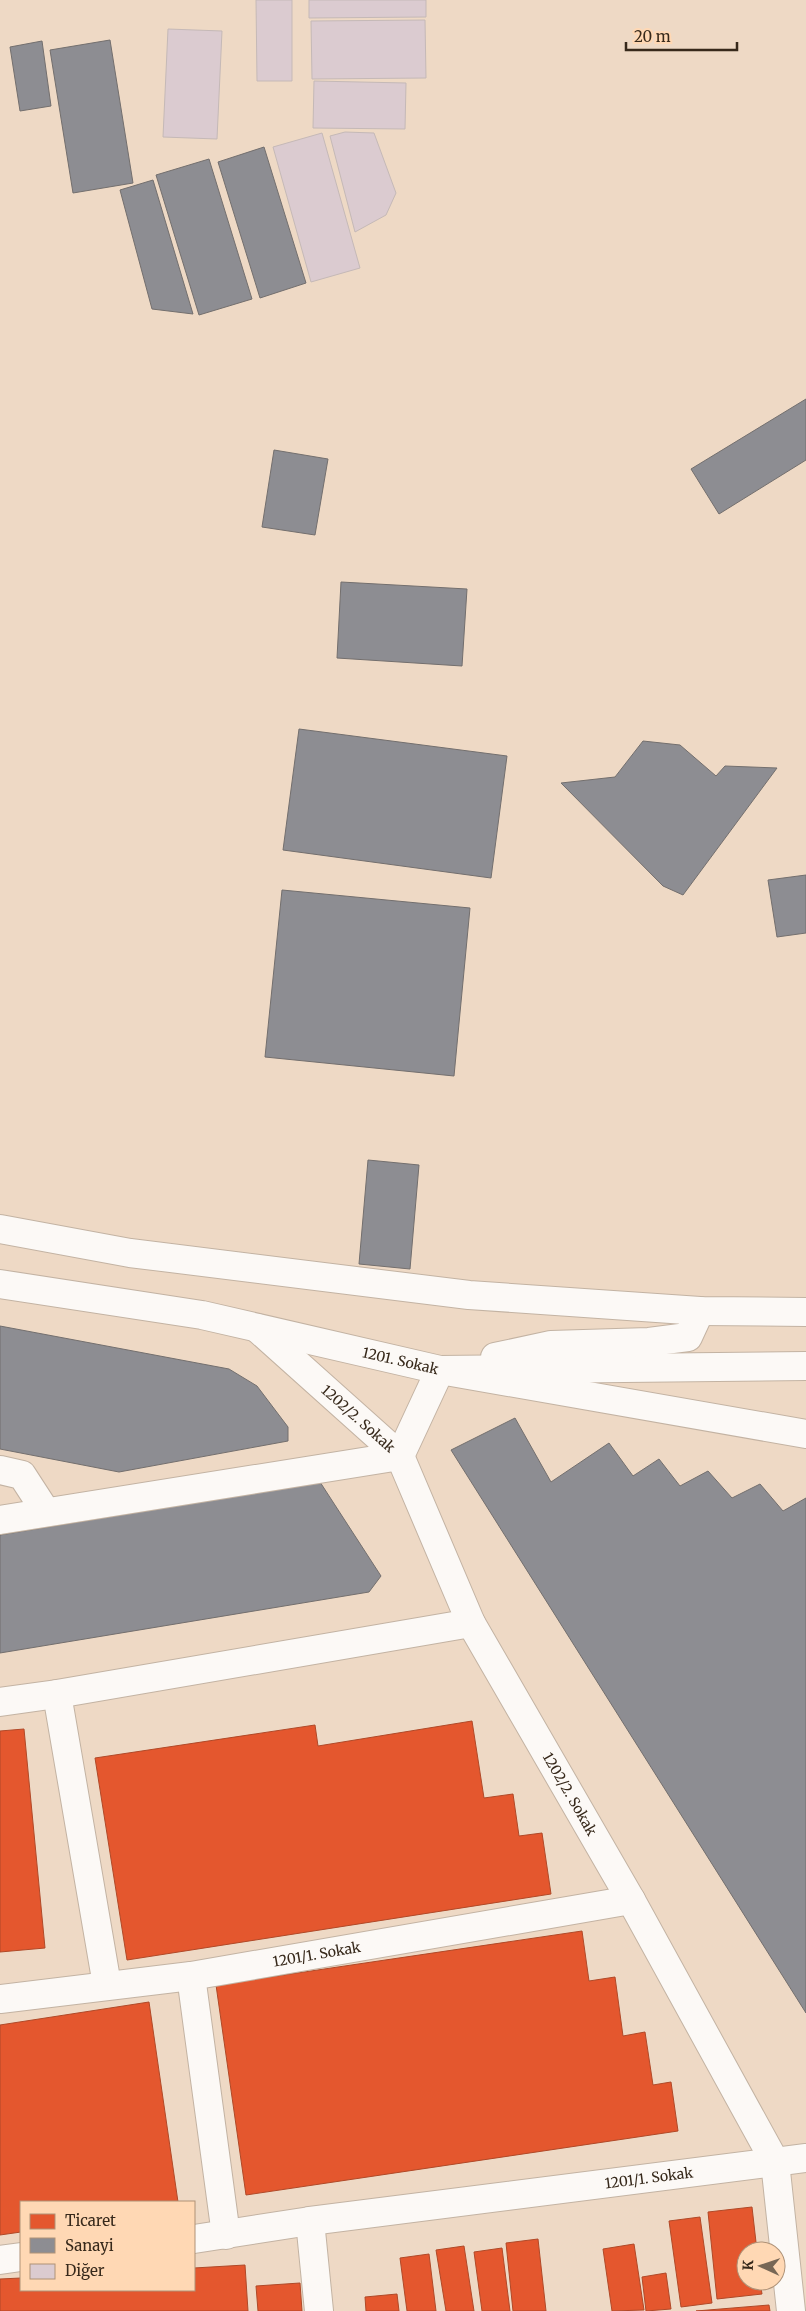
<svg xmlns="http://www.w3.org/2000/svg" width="806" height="2311" viewBox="0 0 806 2311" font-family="Merriweather,serif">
<rect width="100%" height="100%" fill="#eed9c5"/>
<g fill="#e4572e" stroke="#b04928">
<path d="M 472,1721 L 484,1798 L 513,1794 L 519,1836 L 542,1833 L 551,1894 L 127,1960 L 95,1758 L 315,1725 L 318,1746 Z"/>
<path d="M 24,1729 L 45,1948 L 0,1952 L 0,1731 Z"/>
<path d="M 582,1931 L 589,1981 L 615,1977 L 623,2036 L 645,2032 L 653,2085 L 671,2082 L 678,2131 L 246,2195 L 216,1985 Z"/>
<path d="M 149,2002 L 178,2202 L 21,2202 L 21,2232 L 0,2235 L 0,2025 Z"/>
<path d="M 752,2207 L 757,2251 L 746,2251 L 746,2281 L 760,2281 L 762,2294 L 717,2299 L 708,2212 Z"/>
<path d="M 700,2217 L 712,2303 L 681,2307 L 669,2221 Z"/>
<path d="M 538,2239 L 546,2311 L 513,2311 L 506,2243 Z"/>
<path d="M 634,2244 L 644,2310 L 612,2311 L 603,2249 Z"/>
<path d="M 464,2246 L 474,2311 L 446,2311 L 436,2250 Z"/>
<path d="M 502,2248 L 510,2311 L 482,2311 L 474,2252 Z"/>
<path d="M 429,2254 L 436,2311 L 407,2311 L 400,2258 Z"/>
<path d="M 245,2265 L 248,2311 L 0,2311 L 0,2279 L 21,2278 L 21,2290 L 194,2290 L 194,2268 Z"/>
<path d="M 666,2273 L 671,2309 L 646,2311 L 642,2277 Z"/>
<path d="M 300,2283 L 302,2311 L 258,2311 L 256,2286 Z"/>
<path d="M 397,2294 L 399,2311 L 366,2311 L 365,2297 Z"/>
<path d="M 769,2305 L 770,2311 L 696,2311 Z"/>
</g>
<g fill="#8d8d92" stroke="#736f6e">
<path d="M 110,40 L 133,183 L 73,193 L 50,50 Z"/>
<path d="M 42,41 L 51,106 L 20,111 L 10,47 Z"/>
<path d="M 264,147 L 306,283 L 260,298 L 218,162 Z"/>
<path d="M 209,159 L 252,299 L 199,315 L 156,175 Z"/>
<path d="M 153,180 L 193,314 L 152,309 L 120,190 Z"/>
<path d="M 806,399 L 806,460 L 719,514 L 691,469 Z"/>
<path d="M 274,450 L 328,459 L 315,535 L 262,527 Z"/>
<path d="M 341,582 L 467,589 L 462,666 L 337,658 Z"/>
<path d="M 299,729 L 507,756 L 491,878 L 283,850 Z"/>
<path d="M 643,741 L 680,745 L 716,776 L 725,766 L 777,768 L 683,895 L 663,886 L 561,783 L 615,777 Z"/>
<path d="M 806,875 L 806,933 L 777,937 L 768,880 Z"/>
<path d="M 282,890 L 470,908 L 454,1076 L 265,1057 Z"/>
<path d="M 368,1160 L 419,1165 L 410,1269 L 359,1264 Z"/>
<path d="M 0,1326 L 229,1369 L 257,1386 L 288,1427 L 288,1441 L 119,1472 L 0,1449 Z"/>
<path d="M 515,1418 L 551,1482 L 609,1443 L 633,1476 L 659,1459 L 680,1486 L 708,1471 L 732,1498 L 760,1484 L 783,1511 L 806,1498 L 806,2013 L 451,1450 Z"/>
<path d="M 320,1482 L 381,1576 L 369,1592 L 0,1653 L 0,1535 Z"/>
</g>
<g fill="#dbcbd0" stroke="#c5b9b7">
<path d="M 256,0 L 292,0 L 292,81 L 257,81 Z"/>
<path d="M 309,0 L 426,0 L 426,17 L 309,18 Z"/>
<path d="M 425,20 L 426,78 L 312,79 L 311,21 Z"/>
<path d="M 168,29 L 222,31 L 217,139 L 163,137 Z"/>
<path d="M 314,81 L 406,83 L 405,129 L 313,128 Z"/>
<path d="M 345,132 L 374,133 L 396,193 L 386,215 L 355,232 L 330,136 Z"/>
<path d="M 322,133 L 360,268 L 311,282 L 273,147 Z"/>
</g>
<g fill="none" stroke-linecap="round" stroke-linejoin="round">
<g stroke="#c3b3a3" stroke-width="30">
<g id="minor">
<path id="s1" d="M 257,1328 L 400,1456 L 471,1623 L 631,1900 L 775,2162 L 791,2311"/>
<path d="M 400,1456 L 440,1370 L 806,1434"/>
<path d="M 0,1470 L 22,1475 L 46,1512"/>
<path d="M 0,1520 L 400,1456"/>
<path d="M 0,1702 L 57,1694"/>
<path d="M 191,1976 L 226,2235"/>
<path d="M 107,1985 L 57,1694 L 471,1623"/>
<path id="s2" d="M 0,1999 L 191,1976 L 631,1900"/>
<path d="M 310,2221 L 319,2311"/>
<path id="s3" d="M 194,2239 L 310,2221 L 806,2158"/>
<path d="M 0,2260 L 21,2257"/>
</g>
</g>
<g stroke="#c3b3a3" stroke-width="30">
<g id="secondary">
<path d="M 0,1229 L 130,1253 L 469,1295 L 700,1311 L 806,1312"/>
<path id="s4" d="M 0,1284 L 202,1315 L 440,1370 L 806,1366"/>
<path d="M 495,1357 L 551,1345 L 649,1342 L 688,1337 L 700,1311"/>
</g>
</g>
<use href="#minor" stroke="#fcf9f6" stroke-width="28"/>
<use href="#secondary" stroke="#fcf9f6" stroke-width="28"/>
</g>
<g text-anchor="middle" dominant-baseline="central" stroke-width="5" stroke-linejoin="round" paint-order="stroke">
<g font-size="14" fill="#37291b" stroke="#ffd8b4">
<text stroke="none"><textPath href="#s4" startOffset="408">1201. Sokak</textPath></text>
<text stroke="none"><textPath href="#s1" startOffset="136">1202/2. Sokak</textPath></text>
<text stroke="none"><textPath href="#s1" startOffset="571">1202/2. Sokak</textPath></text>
<text stroke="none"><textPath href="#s2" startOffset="320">1201/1. Sokak</textPath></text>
<text stroke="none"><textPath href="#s3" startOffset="459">1201/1. Sokak</textPath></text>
</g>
</g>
<rect x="20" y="2201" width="175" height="90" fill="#ffd8b4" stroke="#af9277"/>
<rect x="30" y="2214" width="25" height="15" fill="#e4572e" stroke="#af9277"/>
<text x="65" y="2226" font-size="15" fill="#37291b">Ticaret</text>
<rect x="30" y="2238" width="25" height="15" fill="#8d8d92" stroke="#af9277"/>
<text x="65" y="2251" font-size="15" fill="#37291b">Sanayi</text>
<rect x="30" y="2264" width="25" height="15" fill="#dbcbd0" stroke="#af9277"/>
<text x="65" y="2276" font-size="15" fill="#37291b">Diğer</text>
<g transform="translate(761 2266) rotate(273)"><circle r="24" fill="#ffd8b4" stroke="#af9277"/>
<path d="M0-4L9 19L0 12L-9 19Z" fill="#776756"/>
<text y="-8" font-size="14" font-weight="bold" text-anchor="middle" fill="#37291b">K</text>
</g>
<path d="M626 42v8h111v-8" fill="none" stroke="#37291b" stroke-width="2.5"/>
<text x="634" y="42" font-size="15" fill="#37291b" stroke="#ffd8b4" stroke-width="4" paint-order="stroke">20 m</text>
</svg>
